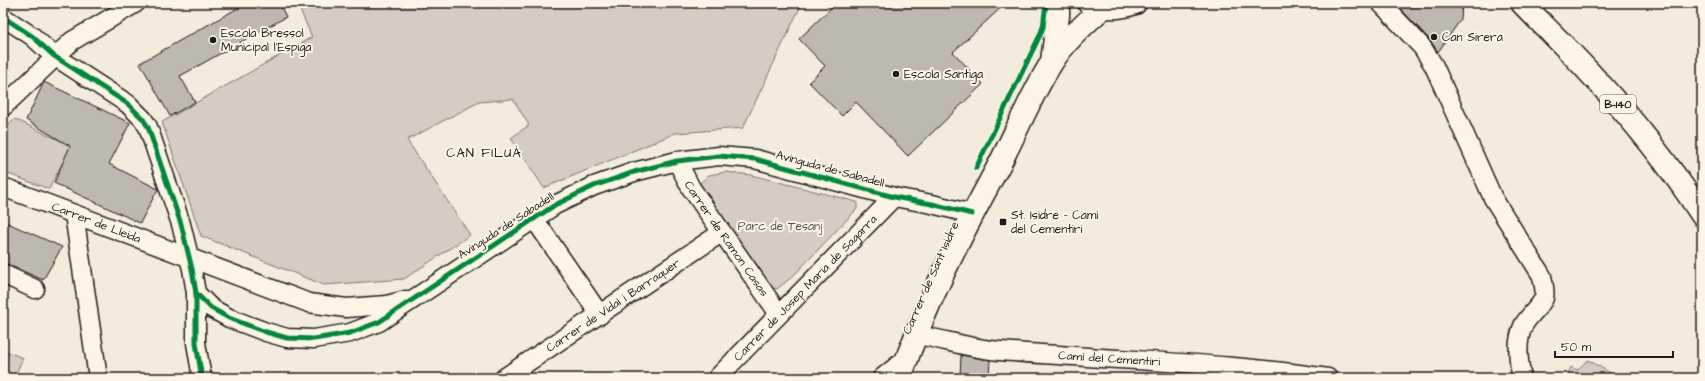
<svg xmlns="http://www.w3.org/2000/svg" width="1705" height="381" viewBox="0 0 1705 381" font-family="'Architects Daughter',sans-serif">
<rect width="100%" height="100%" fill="#f3ecdd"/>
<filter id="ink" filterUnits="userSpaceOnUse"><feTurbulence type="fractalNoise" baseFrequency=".025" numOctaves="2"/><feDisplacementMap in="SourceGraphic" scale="8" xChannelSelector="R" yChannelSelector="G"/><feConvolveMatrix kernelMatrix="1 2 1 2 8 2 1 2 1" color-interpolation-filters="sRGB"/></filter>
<g filter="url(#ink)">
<g fill="#d3cec1" stroke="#78756e">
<path d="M 297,3 L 802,3 L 743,128 L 676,133 L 544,188 L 511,138 L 529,125 L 513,99 L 479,102 L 407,140 L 470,235 L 404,279 L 324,285 L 201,236 L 162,122 L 312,37 Z"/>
<path d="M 15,119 L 71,146 L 49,189 L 3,172 L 3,131 Z"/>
<path d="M 726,172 L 751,175 L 857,202 L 857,209 L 793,276 L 777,289 L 768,286 L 699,184 L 709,175 Z"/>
<path d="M 3,350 L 23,358 L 14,378 L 3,378 Z"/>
<path d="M 1588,360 L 1619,378 L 1566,378 L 1571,367 L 1577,370 Z"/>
</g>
<g fill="#beb9ae" stroke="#1c1c1c">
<path d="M 247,3 L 279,3 L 286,17 L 180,76 L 195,102 L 170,116 L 140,63 Z"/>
<path d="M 836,3 L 1006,3 L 953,52 L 983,84 L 908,156 L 856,102 L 842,116 L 809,82 L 825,66 L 799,39 Z"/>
<path d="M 1395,3 L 1462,3 L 1461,19 L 1438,52 L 1430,40 Z"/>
<path d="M 44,82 L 130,123 L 109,164 L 158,189 L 140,223 L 54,183 L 70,146 L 26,120 Z"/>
<path d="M 3,221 L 62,247 L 43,280 L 3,262 Z"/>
<path d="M 961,355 L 990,360 L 989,378 L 960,378 Z"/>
</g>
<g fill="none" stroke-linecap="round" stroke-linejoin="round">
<g stroke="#1c1c1c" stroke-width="21">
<g id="minor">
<path d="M 1381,3 L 1422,47 L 1434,66 L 1493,198 L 1542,276 C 1543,283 1546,291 1544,298 C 1540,307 1528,316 1523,326 C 1516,342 1518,361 1522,378"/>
<path d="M 3,17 L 32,36 L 54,56 L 128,104 L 143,119 L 148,127 L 181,224 L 192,269 L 196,293 L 196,343 L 202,378"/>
<path d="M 3,107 L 72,41 L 136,3"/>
<path id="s1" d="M 677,161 L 691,188 L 779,314"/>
<path id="s2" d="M 3,187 L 309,303 L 346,308 L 387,305 L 406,300"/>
<path d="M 74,214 L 98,378"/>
<path d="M 535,220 L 600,315"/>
<path d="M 3,274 L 35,289"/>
<path d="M 196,293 L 211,308 L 229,318 L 266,332 L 287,338 L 314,339 L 350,333 L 379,322 L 555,205 L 594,186 L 634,172 L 677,161 L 719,156 L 755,159 L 894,197 L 932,204 L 972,214"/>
<path id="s3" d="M 917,335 C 942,339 966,347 991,350 C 1018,353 1046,354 1073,356 C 1158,362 1244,365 1328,378"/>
<path id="s4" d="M 504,378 L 721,233"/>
<path id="s5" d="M 717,378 L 894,197"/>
<path d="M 882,378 L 907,358"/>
</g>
</g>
<g stroke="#1c1c1c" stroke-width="25">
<g id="major">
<path d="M 1089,3 C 1105,9 1119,9 1135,3"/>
<path d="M 1052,61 L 1058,16 L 1058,3"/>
<path d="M 900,378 C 925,305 961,235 998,167 C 1016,133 1031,95 1052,62 C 1065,41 1085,23 1104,7"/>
</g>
</g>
<g stroke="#1c1c1c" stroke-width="25">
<path id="highway" d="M 1522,3 C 1544,26 1567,48 1588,71 C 1630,116 1669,164 1702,215"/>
</g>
<use href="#minor" stroke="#fcf5e5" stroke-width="18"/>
<use href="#major" stroke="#fcf5e5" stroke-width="22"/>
<use href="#highway" stroke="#fcf5e5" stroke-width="22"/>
<g stroke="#fcf5e5" stroke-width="8">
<g id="cycleway">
<path d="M 3,17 L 32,36 L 54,56 L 128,104 L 143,119 L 148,127 L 181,224 L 192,269 L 196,293 L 196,343 L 202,378"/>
<path d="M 976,168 L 1040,35 L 1043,27 L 1046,3"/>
<path d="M 196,293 L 211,308 L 229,318 L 266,332 L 287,338 L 314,339 L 350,333 L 379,322 L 555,205 L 594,186 L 634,172 L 677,161 L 719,156 L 755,159 L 894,197 L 932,204 L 972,214"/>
</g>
</g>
<use href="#cycleway" stroke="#00873e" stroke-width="5"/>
</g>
</g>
<g fill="#1c1c1c" stroke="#fcf5e5" stroke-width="1.5">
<circle cx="1434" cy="37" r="4"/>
<circle cx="213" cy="40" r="4"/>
<circle cx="896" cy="74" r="4"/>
<rect x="999" y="218" width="8" height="8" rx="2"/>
</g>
<g text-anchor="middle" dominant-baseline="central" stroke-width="4" stroke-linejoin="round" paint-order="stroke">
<rect fill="#fcf5e5" stroke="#5f5d58" stroke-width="1" x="1600" y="95" width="36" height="18" rx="3"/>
<g font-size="11" font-weight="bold" fill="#1c1c1c">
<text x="1618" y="104">B-140</text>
</g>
<g font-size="12" fill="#1c1c1c" stroke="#fcf5e5" text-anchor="start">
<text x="221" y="33">Escola Bressol<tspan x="221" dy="14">Municipal l'Espiga</tspan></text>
<text x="1442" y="37">Can Sirera</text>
<text x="904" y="74">Escola Santiga</text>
<text x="1011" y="215">St. Isidre - Camí<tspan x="1011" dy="14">del Cementiri</tspan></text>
</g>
<g font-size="12" fill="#1c1c1c" stroke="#fcf5e5">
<text transform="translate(830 169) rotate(15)">Avinguda de Sabadell</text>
<text stroke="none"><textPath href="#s2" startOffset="100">Carrer de Lleida</textPath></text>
<text transform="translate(506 226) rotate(-33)">Avinguda de Sabadell</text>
<text stroke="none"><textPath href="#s1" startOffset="92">Carrer de Ramon Casas</textPath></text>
<text transform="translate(931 278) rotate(-66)">Carrer de Sant Isidre</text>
<text stroke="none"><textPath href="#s5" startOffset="126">Carrer de Josep Maria de Sagarra</textPath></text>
<text stroke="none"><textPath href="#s4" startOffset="131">Carrer de Vidal i Barraquer</textPath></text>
<text stroke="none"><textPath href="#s3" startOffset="194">Camí del Cementiri</textPath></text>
</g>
<g font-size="12" fill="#53514e" stroke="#fcf5e5">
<text x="780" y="226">Parc de Tesanj</text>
</g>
<g font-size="13" letter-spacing="1" fill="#1c1c1c" stroke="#fcf5e5">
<text x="484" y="153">CAN FILUÀ</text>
</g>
</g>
<rect width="1705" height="381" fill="none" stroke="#fcf5e5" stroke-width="16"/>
<rect x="8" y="8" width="1689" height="365" fill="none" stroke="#1c1c1c" stroke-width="1.5" filter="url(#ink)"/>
<path d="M1555 351v6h118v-6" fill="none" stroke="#1c1c1c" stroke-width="2"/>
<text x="1561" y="351" font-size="12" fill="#1c1c1c" stroke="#fcf5e5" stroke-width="3" paint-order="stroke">50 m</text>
</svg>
